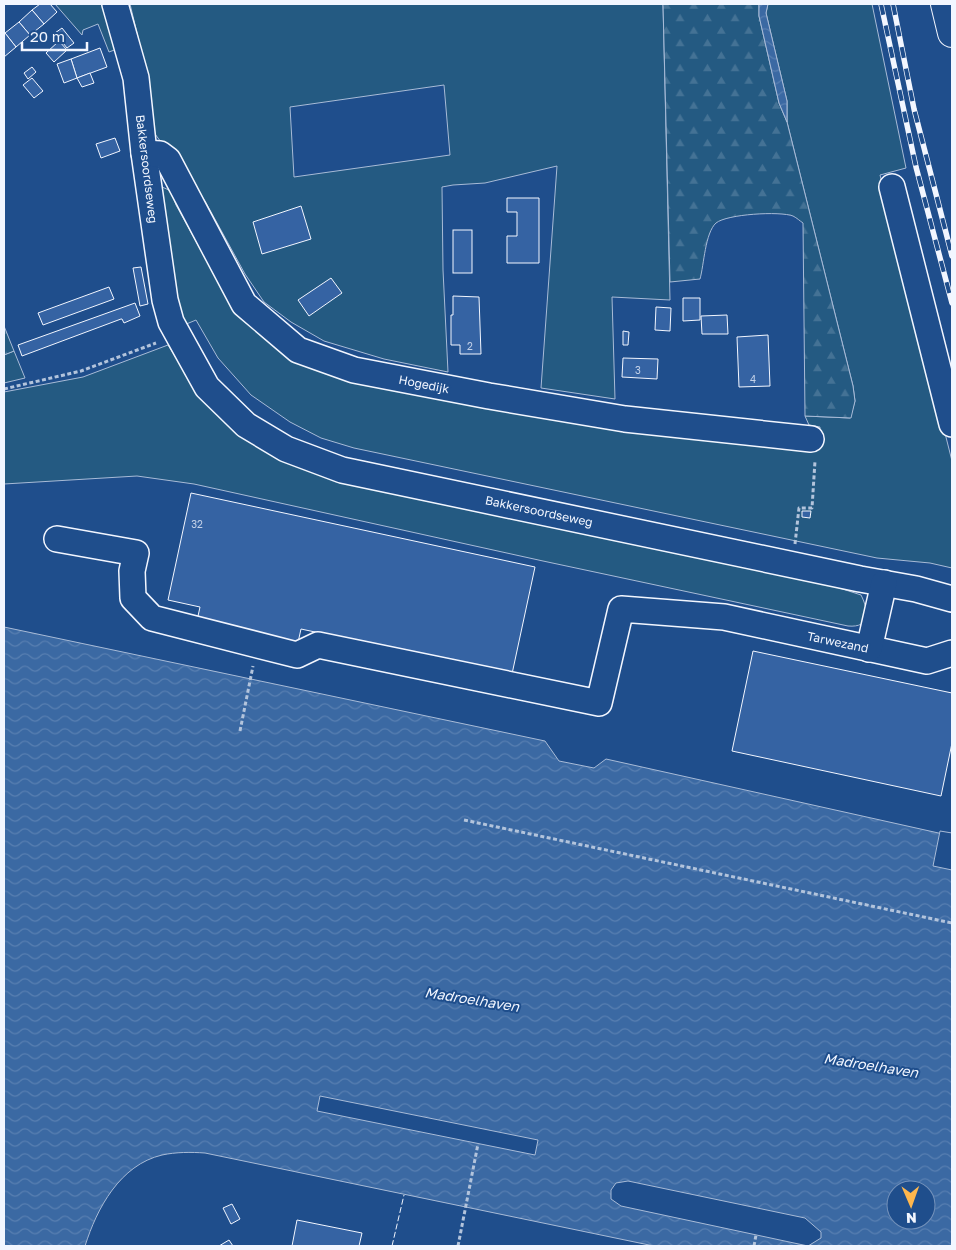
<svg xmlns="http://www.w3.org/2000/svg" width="956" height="1250" viewBox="0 0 956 1250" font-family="'Golos Text',sans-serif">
<defs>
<pattern id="forest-firs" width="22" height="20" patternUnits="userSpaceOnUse" patternTransform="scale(1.25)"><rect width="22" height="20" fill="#245a82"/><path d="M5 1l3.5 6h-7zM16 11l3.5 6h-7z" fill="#447295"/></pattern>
<pattern id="water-waves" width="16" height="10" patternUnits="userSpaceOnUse" patternTransform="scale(1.25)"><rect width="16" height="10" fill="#3b69a3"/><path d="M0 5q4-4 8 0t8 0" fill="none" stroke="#587fb1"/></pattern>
</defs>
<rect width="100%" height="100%" fill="#1f4e8c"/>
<g fill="#245a82" stroke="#a8bbd7" fill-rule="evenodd">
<path d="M 55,4 L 104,4 L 117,49 L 109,52 L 98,24 L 83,30 L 82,35 Z"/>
<path d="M 130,4 L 663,4 L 670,300 L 612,297 L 615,399 L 541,388 L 557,166 L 485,183 L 453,185 L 442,187 L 443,270 L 448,372 L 384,359 L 324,341 L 291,322 L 264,302 L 245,274 L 205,201 L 155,134 L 143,58 ZM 444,85 L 450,155 L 294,177 L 290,107 Z"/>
<path d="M 768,4 L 872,4 L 906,168 L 880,175 L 952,461 L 952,568 L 930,563 L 877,558 L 354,448 L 321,438 L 290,422 L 251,395 L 218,358 L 196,320 L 184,325 L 174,287 L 160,186 L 171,191 L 176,205 L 224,292 L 303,359 L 818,447 L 820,427 L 809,425 L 805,416 L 850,418 L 855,401 L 853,386 L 787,122 L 787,101 L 766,13 Z"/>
<path d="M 168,345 L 196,389 L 275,454 L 824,583 L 861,595 C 869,611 871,628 848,626 L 543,561 L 194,484 L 137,476 L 4,484 L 4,392 L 83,377 Z"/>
<path d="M 14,351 L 25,378 L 4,383 L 4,355 Z"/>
</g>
<g fill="url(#forest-firs)" stroke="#a8bbd7">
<path d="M 663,4 L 759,4 L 759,16 L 779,103 L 787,122 L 853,386 L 855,401 L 851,418 L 805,416 L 803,223 C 800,221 797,218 793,216 C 780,211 727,214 716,223 C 705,233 704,265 700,279 L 670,282 Z"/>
<path d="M 4,326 L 14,351 L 4,355 Z"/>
</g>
<g fill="url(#water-waves)" stroke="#a8bbd7" fill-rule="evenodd">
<path d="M 759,4 L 768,4 L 766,13 L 787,101 L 787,122 L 779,103 L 759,16 Z"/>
<path d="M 4,627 L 545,741 L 559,761 L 594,768 L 606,759 L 952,836 L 952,1246 L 654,1246 L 205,1153 C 191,1152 176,1152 162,1155 C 120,1165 97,1208 85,1246 L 4,1246 ZM 896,1190 L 926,1190 L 926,1220 L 896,1220 Z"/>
</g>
<g fill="#1f4e8c" stroke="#a8bbd7">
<path d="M 940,831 L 952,833 L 952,870 L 933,866 Z"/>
<path d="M 320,1096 L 538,1140 L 535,1155 L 317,1111 Z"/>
<path d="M 628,1181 L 805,1218 L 821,1232 L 821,1238 L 808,1246 L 621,1206 L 611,1199 L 611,1190 L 616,1183 Z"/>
</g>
<g fill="#3563a3" stroke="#f2f6ff">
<path d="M 40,4 L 50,4 L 57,12 L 44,24 L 32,10 Z"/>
<path d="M 32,10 L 44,24 L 30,35 L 19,22 Z"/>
<path d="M 19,22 L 30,35 L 16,47 L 5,33 Z"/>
<path d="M 62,28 L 74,43 L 67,48 L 55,33 Z"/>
<path d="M 5,33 L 16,47 L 4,57 L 4,34 Z"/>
<path d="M 59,41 L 67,50 L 54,62 L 46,53 Z"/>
<path d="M 100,48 L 107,67 L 77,78 L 71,59 Z"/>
<path d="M 71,59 L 77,78 L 64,83 L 57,64 Z"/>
<path d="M 32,67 L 36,72 L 28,79 L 24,73 Z"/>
<path d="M 90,73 L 94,83 L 82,87 L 77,78 Z"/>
<path d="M 32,78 L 43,91 L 34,98 L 23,85 Z"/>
<path d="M 115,138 L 120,151 L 101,158 L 96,144 Z"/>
<path d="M 507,198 L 539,198 L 539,263 L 507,263 L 507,236 L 517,236 L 517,212 L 507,212 Z"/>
<path d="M 301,206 L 311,239 L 262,254 L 253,222 Z"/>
<rect x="453" y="230" width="19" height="43"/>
<path d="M 141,267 L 148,304 L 140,306 L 133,268 Z"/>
<path d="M 331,278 L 342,293 L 309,316 L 298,300 Z"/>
<path d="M 109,287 L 114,299 L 43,325 L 38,313 Z"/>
<path d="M 453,296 L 479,297 L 481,354 L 460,354 L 460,345 L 451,345 L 451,315 L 453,315 Z"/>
<path d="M 683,298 L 700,298 L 700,320 L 683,321 Z"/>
<path d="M 135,303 L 140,316 L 124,323 L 122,319 L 121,319 L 22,356 L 18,345 Z"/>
<path d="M 656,307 L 671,308 L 670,331 L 655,330 Z"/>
<path d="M 727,315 L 728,334 L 702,334 L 701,316 Z"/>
<path d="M 623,331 L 629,332 L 628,345 L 623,345 Z"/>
<path d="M 768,335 L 770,386 L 739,387 L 737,337 Z"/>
<path d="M 623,358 L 658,359 L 657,379 L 622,377 Z"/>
<path d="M 191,493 L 535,567 L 512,674 L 301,629 L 297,647 L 196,625 L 200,607 L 168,600 Z"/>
<path d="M 802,511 L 811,511 L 810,518 L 802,517 Z"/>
<path d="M 753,651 L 952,693 L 952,743 L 941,796 L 732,751 Z"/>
<path d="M 232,1204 L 240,1219 L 231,1224 L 223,1208 Z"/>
<path d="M 297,1220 L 362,1233 L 359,1246 L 292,1246 Z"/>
<path d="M 229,1240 L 233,1246 L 219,1246 Z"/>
</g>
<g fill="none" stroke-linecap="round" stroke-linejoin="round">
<g stroke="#f2f6ff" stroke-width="28">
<g id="minor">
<path d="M 115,4 L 136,78 L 144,153 L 165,300 L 171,322 L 207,387 L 246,425 L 286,449 L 342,470 L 860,579 L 916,589 L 952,599"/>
<path d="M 144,153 L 160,154 L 168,160 L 244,304 L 298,350 L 354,370 L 489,396 L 625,419 L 811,439"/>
<path d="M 892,187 L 952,424"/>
<path d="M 57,539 L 136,553 L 132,571 L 133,598 L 152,618 L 297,655 L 318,645 L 599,703 L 621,609 L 724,617 L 927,661 L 952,653"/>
<path d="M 869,649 L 884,583"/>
</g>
</g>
<g stroke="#f2f6ff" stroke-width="30">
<path id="highway" d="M 945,4 L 952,33"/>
</g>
<g stroke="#b3c4dc" stroke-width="3" stroke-dasharray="4 2.5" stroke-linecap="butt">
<path d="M 4,389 L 81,371 L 156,343"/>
<path d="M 795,544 L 799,508 L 812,508 L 815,461"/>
<path d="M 240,731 L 253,666"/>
<path d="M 464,820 L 952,923"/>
<path d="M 458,1246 L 478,1144"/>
<path d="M 754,1246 L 756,1235"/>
</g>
<use href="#minor" stroke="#1f4e8c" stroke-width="25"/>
<use href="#highway" stroke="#1f4e8c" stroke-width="28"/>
<g stroke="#f2f6ff" stroke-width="5.5">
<g id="rail">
<path d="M 881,4 L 916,167 L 952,303"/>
<path d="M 893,4 L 914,109 L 952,256"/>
</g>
</g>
<use href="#rail" stroke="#1f4e8c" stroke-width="4" stroke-dasharray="11" stroke-linecap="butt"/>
<path stroke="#f2f6ff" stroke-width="1" stroke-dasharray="6 2.5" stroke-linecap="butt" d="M 392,1246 L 404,1195"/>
</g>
<g text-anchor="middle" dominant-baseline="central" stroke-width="4" stroke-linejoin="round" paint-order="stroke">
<g font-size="10" fill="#c3d1e8">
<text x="470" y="346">2</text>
<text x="638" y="370">3</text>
<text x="753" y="379">4</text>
<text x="197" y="524">32</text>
</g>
<g font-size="12" fill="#f2f6ff" stroke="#1f4e8c">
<text transform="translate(147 169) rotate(83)">Bakkersoordseweg</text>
<text transform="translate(424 384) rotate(11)">Hogedijk</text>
<text transform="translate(539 511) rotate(12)">Bakkersoordseweg</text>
<text transform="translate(838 642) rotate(12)">Tarwezand</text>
</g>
<g font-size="14" font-style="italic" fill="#f2f6ff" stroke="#1f4e8c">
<text transform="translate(472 999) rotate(9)">Madroelhaven</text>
<text transform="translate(871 1065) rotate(9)">Madroelhaven</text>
</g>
</g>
<rect width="956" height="1250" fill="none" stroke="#f2f6ff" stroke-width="10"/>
<g transform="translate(911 1205) rotate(178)"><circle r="24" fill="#1f4e8c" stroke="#7391ba"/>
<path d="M0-4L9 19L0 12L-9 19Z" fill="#ffb74d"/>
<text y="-8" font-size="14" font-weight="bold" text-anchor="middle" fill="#f2f6ff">N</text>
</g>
<path d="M22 42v8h65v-8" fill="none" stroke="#f2f6ff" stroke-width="2.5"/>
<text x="30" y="42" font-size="15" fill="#f2f6ff" stroke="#1f4e8c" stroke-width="4" paint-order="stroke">20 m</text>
</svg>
